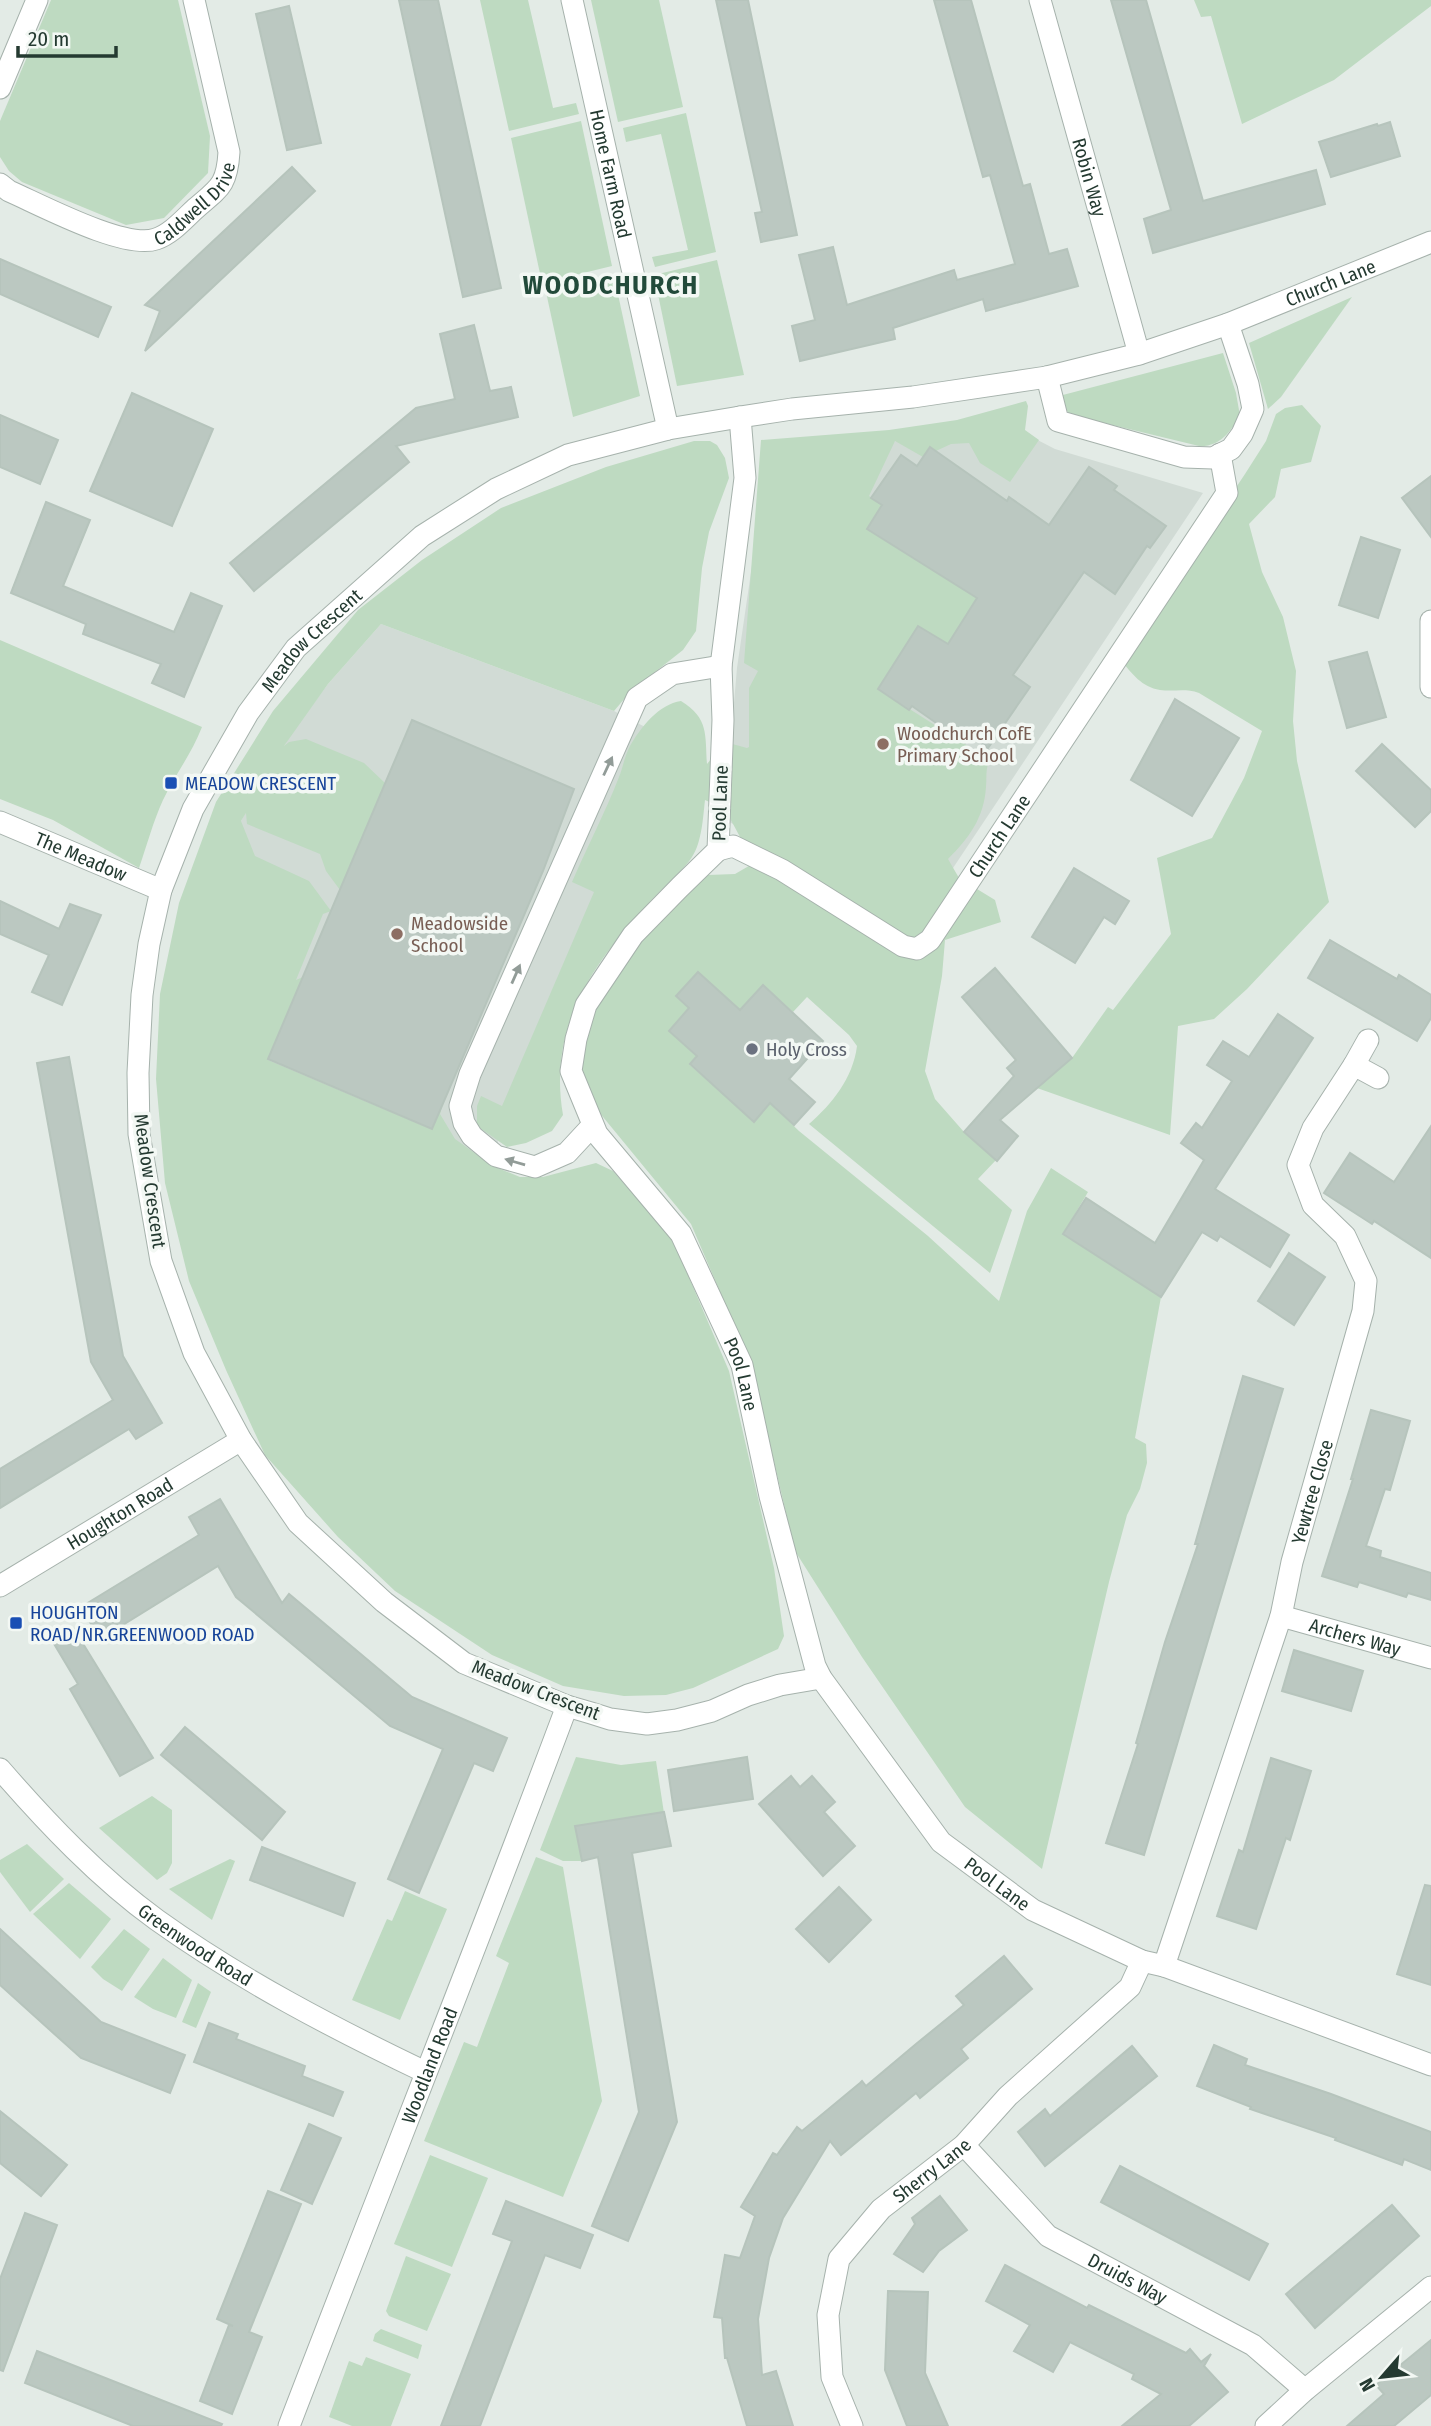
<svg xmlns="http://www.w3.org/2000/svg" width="1431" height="2426" viewBox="0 0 1431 2426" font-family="'Fira Sans Condensed',sans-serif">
<rect width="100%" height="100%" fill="#e3ebe6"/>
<g fill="#d1dbd5">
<path d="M 1024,433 L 1055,449 L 1203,493 L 915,925 L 724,819 L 737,668 L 769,449 Z"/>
<path d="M 381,624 L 614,711 L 688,749 L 622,905 L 498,1141 L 493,1166 L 171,1021 L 241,821 L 291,734 L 328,684 Z"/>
</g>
<g fill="#bedac1">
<path d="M 51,0 L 178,0 L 210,136 L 208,173 L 164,218 L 126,225 L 22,182 L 9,171 L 0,157 L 0,121 Z"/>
<path d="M 480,0 L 528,0 L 553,108 L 576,103 L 579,114 L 509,131 Z"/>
<path d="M 591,0 L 659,0 L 683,107 L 618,122 Z"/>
<path d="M 1194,0 L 1431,0 L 1431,6 L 1334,80 L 1242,124 L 1211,16 L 1201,17 Z"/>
<path d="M 686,113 L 716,252 L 655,267 L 652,257 L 688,250 L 661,134 L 626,142 L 623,128 Z"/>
<path d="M 581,121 L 612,266 L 542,283 L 511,138 Z"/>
<path d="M 717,260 L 744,375 L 677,386 L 654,275 Z"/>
<path d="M 614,276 L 640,396 L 573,417 L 546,292 Z"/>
<path d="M 1352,297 L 1281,397 L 1268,409 L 1249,343 Z"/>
<path d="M 1223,353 L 1236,393 L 1240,416 C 1230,432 1220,447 1199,446 L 1071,415 L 1063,407 L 1059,396 Z"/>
<path d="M 1026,401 L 1028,406 L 1025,430 L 1039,440 L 1010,482 L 980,463 L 969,443 L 951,444 L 923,457 L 895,441 L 869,496 L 882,505 L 867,529 L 977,598 L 948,644 L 918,626 L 878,689 L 990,760 C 985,768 987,778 986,787 C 984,818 969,838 948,859 L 959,878 L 995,900 L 1001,922 L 945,940 L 942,976 L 925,1071 L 935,1099 L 964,1132 L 996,1160 L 978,1179 L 1012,1210 L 990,1273 L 809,1124 C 832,1104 853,1078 857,1046 L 849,1035 L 807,997 L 793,1012 L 763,985 L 740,1010 L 698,972 L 689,1008 L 669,1031 L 697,1056 L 690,1065 L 754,1121 L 770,1103 L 799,1131 L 928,1236 L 999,1301 L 1027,1211 L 1051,1168 L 1088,1192 L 1063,1234 L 1161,1297 L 1135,1438 L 1146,1444 L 1147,1463 L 1140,1489 L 1127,1515 L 1109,1582 L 1042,1869 L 965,1807 L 862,1657 L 795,1551 L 751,1364 L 691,1224 L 594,1106 L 579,1069 L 584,1034 L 605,983 L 671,904 L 708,875 L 735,874 L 754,863 L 725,809 L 705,800 C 703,817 702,842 692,857 C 683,871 660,890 648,904 C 591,966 548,1027 563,1115 L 552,1131 L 526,1143 L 507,1147 L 477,1126 L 477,1106 L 481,1096 L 502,1106 L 594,892 L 572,882 C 587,847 605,813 619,777 C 623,767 625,755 630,746 C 641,727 659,704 681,701 C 709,718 705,735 707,764 L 725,742 L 747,748 L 749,747 L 749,688 L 758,671 L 744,663 L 761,440 L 889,430 L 957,420 Z"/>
<path d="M 1302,405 L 1321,426 L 1311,462 L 1281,469 L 1275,497 L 1249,524 L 1262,572 L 1283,617 L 1296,671 L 1293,721 L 1297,761 L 1329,902 L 1247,989 L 1214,1019 L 1178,1026 L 1170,1135 L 1037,1088 L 1072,1058 L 1108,1007 L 1113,1010 L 1171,934 L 1157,858 L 1212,838 L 1244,778 L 1262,731 L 1199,693 C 1185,688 1174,692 1160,690 C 1142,687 1132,674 1121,660 L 1245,474 L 1266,441 L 1276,414 L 1285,408 Z"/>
<path d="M 694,441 L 710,441 L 717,445 L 725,458 L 729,478 L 709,532 L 702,568 L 696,631 L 683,650 L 631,691 L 614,711 L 381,624 L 328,684 L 284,746 L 289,742 L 306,739 L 364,763 L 385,783 L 340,890 L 326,871 L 320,854 L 247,824 L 246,813 L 241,821 L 255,856 L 309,881 L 331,911 L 323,914 L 296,980 L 303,977 L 268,1060 L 431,1129 L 444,1100 L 440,1114 L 455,1139 L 493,1166 L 520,1177 L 543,1177 L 596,1163 L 613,1171 L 673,1240 L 729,1371 L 774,1568 L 784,1636 L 778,1649 L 693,1688 L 666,1695 L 624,1696 L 563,1686 L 492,1655 L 395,1591 L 338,1537 L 265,1455 L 226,1370 L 189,1281 L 165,1183 L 156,1079 L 160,994 L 179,903 L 216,802 L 273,711 L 358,610 L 422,560 L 501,508 L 606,467 Z"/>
<path d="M 0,640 L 202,727 C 192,753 175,775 163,800 C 153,822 147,845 139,868 L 53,820 L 0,799 Z"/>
<path d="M 576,1757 L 621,1765 L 656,1761 L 664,1813 L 575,1826 L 582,1861 L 563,1861 L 540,1850 Z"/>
<path d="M 152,1796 L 172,1810 L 172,1863 L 167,1873 L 157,1880 L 99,1828 Z"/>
<path d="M 27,1844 L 64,1879 L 30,1912 L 0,1872 L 0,1860 Z"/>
<path d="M 536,1857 L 563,1867 L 602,2101 L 563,2197 L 424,2141 L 464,2042 L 477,2047 L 509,1963 L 496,1956 Z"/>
<path d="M 230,1859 L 235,1861 L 212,1920 L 169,1889 Z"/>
<path d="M 69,1883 L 111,1919 L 80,1959 L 33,1914 Z"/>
<path d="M 405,1891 L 447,1909 L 400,2020 L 352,2000 L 387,1919 L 392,1921 Z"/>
<path d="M 124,1929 L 150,1949 L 122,1991 L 103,1979 L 91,1967 Z"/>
<path d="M 163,1958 L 192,1980 L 176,2018 L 153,2009 L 134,1997 Z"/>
<path d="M 198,1983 L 211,1992 L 196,2028 L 182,2022 Z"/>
<path d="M 430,2155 L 488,2178 L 452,2267 L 394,2244 Z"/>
<path d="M 406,2256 L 451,2274 L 427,2331 L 389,2316 L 386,2311 Z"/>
<path d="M 381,2329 L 422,2345 L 418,2359 L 373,2341 L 375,2334 Z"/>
<path d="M 366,2357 L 411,2374 L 391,2426 L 352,2426 L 329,2417 L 349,2361 L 362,2366 Z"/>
</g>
<g fill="#bbc8c1" stroke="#b6c4bc" stroke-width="2">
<path d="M 399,0 L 438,0 L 501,288 L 463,297 Z"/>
<path d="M 716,0 L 748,0 L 797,235 L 761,242 L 755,213 L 762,212 Z"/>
<path d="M 934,0 L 971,0 L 1023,186 L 1030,184 L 1049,254 L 1067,249 L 1078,286 L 986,311 L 983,299 L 893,328 L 895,339 L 800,361 L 792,326 L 815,320 L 799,255 L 833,247 L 847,305 L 954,270 L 957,280 L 1015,264 L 990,175 L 983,177 Z"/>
<path d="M 1111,0 L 1146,0 L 1203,201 L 1316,170 L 1325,204 L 1153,253 L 1144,219 L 1171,210 Z"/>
<path d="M 289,6 L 321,143 L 287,150 L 256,14 Z"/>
<path d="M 1390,122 L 1400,156 L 1331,177 L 1319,142 L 1377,124 L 1378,126 Z"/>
<path d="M 292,167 L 315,191 L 145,351 L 160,311 L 145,305 Z"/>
<path d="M 0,259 L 111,307 L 98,337 L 0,294 Z"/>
<path d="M 474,325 L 490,391 L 511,387 L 518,417 L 396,446 L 409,462 L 254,591 L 230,563 L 416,408 L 455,399 L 440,334 Z"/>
<path d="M 132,393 L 213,429 L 172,526 L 90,491 Z"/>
<path d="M 0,415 L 58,440 L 40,484 L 0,467 Z"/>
<path d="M 930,447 L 1007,501 L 1009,497 L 1049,525 L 1089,467 L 1117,486 L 1114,490 L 1166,526 L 1150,548 L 1147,546 L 1115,594 L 1084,572 L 1013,675 L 1030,687 L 988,748 L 971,736 L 965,743 L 912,706 L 909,710 L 878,689 L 918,626 L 948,644 L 977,598 L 867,529 L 882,505 L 871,498 L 901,455 L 917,466 Z"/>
<path d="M 1431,476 L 1431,537 L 1402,498 Z"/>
<path d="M 46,502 L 90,520 L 63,586 L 174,632 L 191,593 L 222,606 L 184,697 L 152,683 L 161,664 L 83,634 L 86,624 L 11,593 Z"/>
<path d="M 1361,537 L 1400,550 L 1378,618 L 1339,605 Z"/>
<path d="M 1367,652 L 1386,717 L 1347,728 L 1329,662 Z"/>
<path d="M 1175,699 L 1239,738 L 1192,816 L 1131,780 Z"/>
<path d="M 412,720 L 574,789 L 543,871 L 432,1129 L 268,1059 Z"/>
<path d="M 1382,744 L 1431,790 L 1431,811 L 1415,827 L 1356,771 Z"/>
<path d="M 1074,868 L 1129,901 L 1115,924 L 1104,917 L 1075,963 L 1032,937 Z"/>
<path d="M 0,901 L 59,929 L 70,904 L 101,915 L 62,1005 L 32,992 L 49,955 L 0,934 Z"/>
<path d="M 1330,940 L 1397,979 L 1399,975 L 1431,995 L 1431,1018 L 1417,1041 L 1308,978 Z"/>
<path d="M 995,968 L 1072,1058 L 1000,1120 L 1018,1136 L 997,1161 L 964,1132 L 1014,1076 L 1007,1068 L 1016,1060 L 962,997 Z"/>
<path d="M 698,972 L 740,1010 L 763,985 L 823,1041 L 789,1079 L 815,1102 L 794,1125 L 770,1103 L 754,1122 L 690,1064 L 697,1056 L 669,1031 L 689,1008 L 676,996 Z"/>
<path d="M 1278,1014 L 1313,1038 L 1215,1189 L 1289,1235 L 1270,1267 L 1220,1236 L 1217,1241 L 1202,1232 L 1161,1297 L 1063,1234 L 1086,1198 L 1155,1243 L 1204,1160 L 1181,1143 L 1196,1123 L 1202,1128 L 1232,1081 L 1207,1065 L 1223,1041 L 1249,1057 Z"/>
<path d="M 69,1057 L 123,1356 L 162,1423 L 136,1439 L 129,1429 L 0,1508 L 0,1469 L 113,1400 L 91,1362 L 37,1063 Z"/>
<path d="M 1431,1126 L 1431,1258 L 1374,1221 L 1372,1224 L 1324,1193 L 1350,1153 L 1394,1182 Z"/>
<path d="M 1289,1253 L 1325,1277 L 1294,1325 L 1258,1301 Z"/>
<path d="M 1243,1376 L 1283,1389 L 1144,1855 L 1106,1843 L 1138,1744 L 1136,1743 L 1165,1642 L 1198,1544 L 1195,1544 Z"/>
<path d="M 1371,1410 L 1410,1421 L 1390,1490 L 1385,1489 L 1366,1546 L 1381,1551 L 1380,1557 L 1431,1573 L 1431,1600 L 1408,1593 L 1406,1597 L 1359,1582 L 1357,1587 L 1322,1576 L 1353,1479 L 1351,1479 Z"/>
<path d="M 220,1499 L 282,1603 L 289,1594 L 412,1697 L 507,1738 L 493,1771 L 474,1763 L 419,1893 L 388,1879 L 443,1749 L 390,1726 L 236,1597 L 218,1566 L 100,1639 L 81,1607 L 199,1535 L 189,1517 Z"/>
<path d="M 74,1629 L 153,1758 L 120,1776 L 70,1689 L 78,1684 L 53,1642 Z"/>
<path d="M 1294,1650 L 1363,1671 L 1351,1711 L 1282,1691 Z"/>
<path d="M 185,1727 L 285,1812 L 262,1840 L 161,1755 Z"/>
<path d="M 747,1757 L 753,1799 L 674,1811 L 668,1770 Z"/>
<path d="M 1271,1758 L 1311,1771 L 1290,1840 L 1286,1838 L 1256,1929 L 1217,1916 L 1239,1850 L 1243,1852 Z"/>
<path d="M 791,1776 L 800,1787 L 812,1776 L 835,1802 L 824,1812 L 855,1846 L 823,1876 L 759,1804 Z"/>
<path d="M 664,1812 L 671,1846 L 632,1853 L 677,2122 L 628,2241 L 592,2226 L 639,2112 L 598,1857 L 582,1861 L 575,1826 Z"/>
<path d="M 262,1847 L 355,1883 L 343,1916 L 250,1880 Z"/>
<path d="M 1425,1885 L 1431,1886 L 1431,1985 L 1397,1974 Z"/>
<path d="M 839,1887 L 871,1920 L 829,1962 L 796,1929 Z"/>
<path d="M 0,1929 L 101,2022 L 185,2055 L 170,2093 L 81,2058 L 0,1985 Z"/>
<path d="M 1004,1956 L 1032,1989 L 961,2049 L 968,2058 L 920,2098 L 916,2093 L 841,2155 L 830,2141 L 783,2218 L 769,2258 L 758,2319 L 762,2375 L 776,2371 L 793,2426 L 747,2426 L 727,2358 L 725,2358 L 722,2318 L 714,2317 L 725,2255 L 740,2258 L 755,2216 L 741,2207 L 773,2153 L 777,2155 L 797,2127 L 802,2131 L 860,2083 L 862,2081 L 866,2086 L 916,2044 L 964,2005 L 956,1996 Z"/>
<path d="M 209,2023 L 238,2034 L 236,2039 L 305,2066 L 302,2076 L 343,2092 L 333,2116 L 194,2062 Z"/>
<path d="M 1214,2045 L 1247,2059 L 1245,2065 L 1331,2094 L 1431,2132 L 1431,2170 L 1404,2159 L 1402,2165 L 1335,2140 L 1336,2138 L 1250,2109 L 1251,2107 L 1197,2086 Z"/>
<path d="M 1132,2046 L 1157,2076 L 1045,2166 L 1018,2132 L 1045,2109 L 1050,2116 Z"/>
<path d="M 0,2111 L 67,2165 L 41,2196 L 0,2163 Z"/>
<path d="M 309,2124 L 341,2138 L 312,2204 L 281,2190 Z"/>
<path d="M 1120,2166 L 1268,2244 L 1249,2280 L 1101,2202 Z"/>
<path d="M 268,2191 L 301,2204 L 249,2332 L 262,2337 L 232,2414 L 200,2401 L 229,2325 L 233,2326 L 217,2319 Z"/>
<path d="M 940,2196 L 967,2230 L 939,2251 L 923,2272 L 894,2254 L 915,2224 L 912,2218 Z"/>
<path d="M 506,2201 L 593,2235 L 580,2268 L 545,2255 L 480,2426 L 441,2426 L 512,2241 L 493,2234 Z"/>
<path d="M 1392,2205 L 1419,2236 L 1315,2328 L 1286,2294 Z"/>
<path d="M 25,2213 L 57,2225 L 3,2371 L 0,2370 L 0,2279 Z"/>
<path d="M 1005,2265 L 1087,2308 L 1089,2305 L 1186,2353 L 1190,2349 L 1201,2362 L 1211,2354 L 1204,2366 L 1228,2392 L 1189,2426 L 1122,2426 L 1161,2394 L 1132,2379 L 1134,2374 L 1070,2342 L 1053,2372 L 1014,2351 L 1030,2325 L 986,2301 Z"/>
<path d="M 888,2291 L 928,2292 L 925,2373 L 948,2426 L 907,2426 L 885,2370 Z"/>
<path d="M 1431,2340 L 1431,2395 L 1394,2426 L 1347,2426 L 1384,2394 L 1376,2385 Z"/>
<path d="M 37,2351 L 222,2424 L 221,2426 L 133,2426 L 25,2383 Z"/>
</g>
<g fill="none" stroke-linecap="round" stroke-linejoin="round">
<g stroke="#a6b2ac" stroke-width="23">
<g id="minor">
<path id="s1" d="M 572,0 L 668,429"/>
<path id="s2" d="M 1040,0 L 1139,354"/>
<path d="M 0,88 L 37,0"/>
<path id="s3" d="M 0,184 L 9,191 C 41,205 125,250 156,239 C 171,234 183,220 195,209 C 219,188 227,186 229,152 L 194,0"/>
<path d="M 1047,377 L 1058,421 L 1184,457 L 1213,458 L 1231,449 L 1242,434 L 1253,409 L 1248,384 L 1228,324"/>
<path id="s4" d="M 740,417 L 745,478 L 721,666 L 723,720 L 718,850 L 680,887 L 633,935 L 586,1005 L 576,1039 L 571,1071 L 597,1134 L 681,1234 L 742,1365 L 770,1496 L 815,1666 L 821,1678 L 941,1842 L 1033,1910 L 1142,1961 L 1164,1966 L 1431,2065"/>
<path d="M 1431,621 L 1431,687"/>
<path id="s5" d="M 0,822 L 161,890"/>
<path id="s6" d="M 718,850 L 733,846 L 782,870 L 903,946 L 917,949 L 930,940 L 1227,493 L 1220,454"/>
<path d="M 1354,1065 L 1368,1040"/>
<path d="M 592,1126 L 567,1153 L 535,1167 L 496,1156 L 472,1136 L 464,1123 L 460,1106 L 470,1074 L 637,698 L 672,674 L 721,666"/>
<path id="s7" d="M 0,1586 L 241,1440"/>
<path id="s8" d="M 1281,1616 L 1431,1658"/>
<path id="s9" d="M 821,1678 L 780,1685 L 748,1695 L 712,1711 L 677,1720 L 647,1724 L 610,1719 L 591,1713 L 567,1706 L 464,1663 L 384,1602 L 298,1523 L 241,1440 L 194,1353 L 161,1261 L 139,1134 L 138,1073 L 142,995 L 149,944 L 161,890 L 193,809 L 248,713 L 296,648 L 422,536 L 496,489 L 568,455 L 668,429 L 740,417 L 792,409 L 913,397 L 1047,377 L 1139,354 L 1228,324 L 1431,242"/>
<path id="s10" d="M 0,1769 C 47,1823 99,1878 157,1920 C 241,1980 333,2028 425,2072"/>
<path id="s11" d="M 1164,1966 L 1281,1616 L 1292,1562 L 1363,1311 L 1366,1281 L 1345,1236 L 1313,1205 L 1298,1165 L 1313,1128 L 1354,1065 L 1378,1078"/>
<path id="s12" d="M 964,2145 L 1048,2236 L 1253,2345 L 1305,2390"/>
<path id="s13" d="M 289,2426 C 381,2186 477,1947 567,1706"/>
<path id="s14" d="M 852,2426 L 832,2377 L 828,2315 L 839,2259 L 881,2209 L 964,2145 L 1008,2096 L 1130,1987 L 1142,1961"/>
<path d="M 1266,2426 L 1305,2390 L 1431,2287"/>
</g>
</g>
<use href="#minor" stroke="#fff" stroke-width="21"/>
</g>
<defs><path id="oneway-solid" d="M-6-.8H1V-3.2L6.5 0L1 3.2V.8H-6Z" transform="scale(1.75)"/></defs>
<g fill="#929c98">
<use href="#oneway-solid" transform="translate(608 766) rotate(-65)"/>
<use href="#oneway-solid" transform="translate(516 974) rotate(-66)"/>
<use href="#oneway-solid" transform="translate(515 1162) rotate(-164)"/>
</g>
<g fill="#8d6e63" stroke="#f3f8f4" stroke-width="2.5">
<circle cx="883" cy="744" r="7"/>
<circle cx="397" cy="934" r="7"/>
</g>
<g fill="#1a4fb4" stroke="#f3f8f4" stroke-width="2.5">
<rect x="164" y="776" width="14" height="14" rx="3.5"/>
<rect x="9" y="1616" width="14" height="14" rx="3.5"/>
</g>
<circle fill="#6b7280" stroke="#f3f8f4" stroke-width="2.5" cx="752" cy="1049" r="7"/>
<g text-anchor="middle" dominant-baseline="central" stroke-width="7" stroke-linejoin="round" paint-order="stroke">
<g font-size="19" fill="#243a31" stroke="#f3f8f4">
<text stroke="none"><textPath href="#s1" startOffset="178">Home Farm Road</textPath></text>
<text stroke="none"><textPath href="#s2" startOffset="184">Robin Way</textPath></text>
<text stroke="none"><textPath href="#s3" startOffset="222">Caldwell Drive</textPath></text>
<text stroke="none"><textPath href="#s9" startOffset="2664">Church Lane</textPath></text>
<text stroke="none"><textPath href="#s9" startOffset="1559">Meadow Crescent</textPath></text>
<text transform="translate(720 803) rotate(-88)">Pool Lane</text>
<text stroke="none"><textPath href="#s6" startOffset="368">Church Lane</textPath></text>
<text stroke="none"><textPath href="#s5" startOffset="88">The Meadow</textPath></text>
<text transform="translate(150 1181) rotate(82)">Meadow Crescent</text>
<text stroke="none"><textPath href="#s4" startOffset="1059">Pool Lane</textPath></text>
<text stroke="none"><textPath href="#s11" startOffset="497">Yewtree Close</textPath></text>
<text stroke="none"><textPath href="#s7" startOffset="140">Houghton Road</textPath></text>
<text stroke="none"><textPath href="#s8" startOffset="77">Archers Way</textPath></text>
<text transform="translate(536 1690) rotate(21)">Meadow Crescent</text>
<text stroke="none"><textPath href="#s4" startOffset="1647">Pool Lane</textPath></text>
<text stroke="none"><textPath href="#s10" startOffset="264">Greenwood Road</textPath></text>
<text stroke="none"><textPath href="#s13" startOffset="387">Woodland Road</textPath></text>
<text stroke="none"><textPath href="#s14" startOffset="301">Sherry Lane</textPath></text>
<text stroke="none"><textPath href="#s12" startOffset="214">Druids Way</textPath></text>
</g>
<g font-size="19" fill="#785e54" stroke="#f3f8f4" text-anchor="start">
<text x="897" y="733">Woodchurch CofE<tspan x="897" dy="22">Primary School</tspan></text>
<text x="411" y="923">Meadowside<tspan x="411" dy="22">School</tspan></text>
</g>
<g font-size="19" fill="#164399" stroke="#f3f8f4" text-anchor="start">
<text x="185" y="783">MEADOW CRESCENT</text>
<text x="30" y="1612">HOUGHTON<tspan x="30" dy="22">ROAD/NR.GREENWOOD ROAD</tspan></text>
</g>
<g font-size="19" fill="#5b616d" stroke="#f3f8f4" text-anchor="start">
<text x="766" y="1049">Holy Cross</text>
</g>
<g font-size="26" font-weight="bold" letter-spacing="2" fill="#224a3a" stroke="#f3f8f4">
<text x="611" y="285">WOODCHURCH</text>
</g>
</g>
<g transform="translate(1382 2377) rotate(242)" stroke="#f3f8f4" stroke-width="5" paint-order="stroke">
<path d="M0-5L12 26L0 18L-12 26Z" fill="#243a31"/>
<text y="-10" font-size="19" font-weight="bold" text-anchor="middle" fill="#243a31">N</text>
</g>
<path d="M18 46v10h98v-10" fill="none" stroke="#243a31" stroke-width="3.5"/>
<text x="28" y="46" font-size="21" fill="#243a31" stroke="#f3f8f4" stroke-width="5" paint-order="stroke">20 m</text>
</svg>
